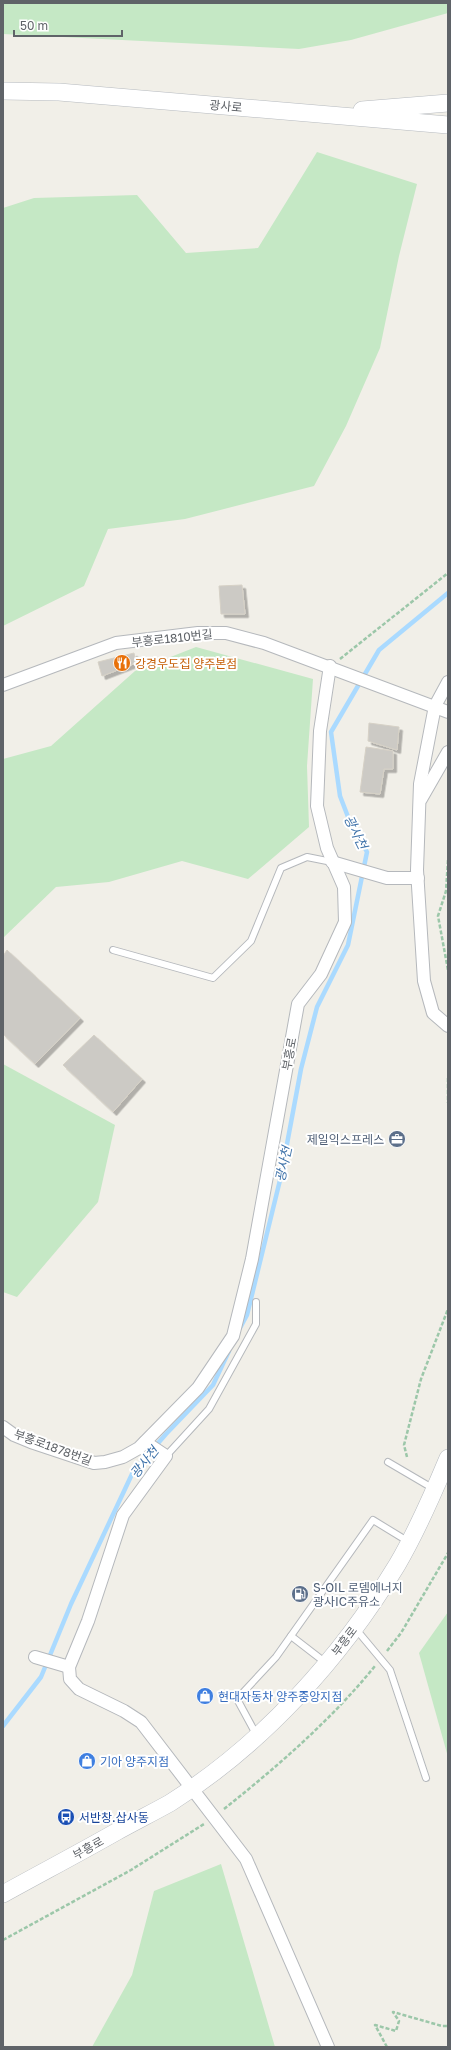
<svg xmlns="http://www.w3.org/2000/svg" width="451" height="2050" viewBox="0 0 451 2050" font-family="'Golos Text','Noto Sans KR',sans-serif">
<defs>
<filter id="shadow"><feDropShadow dx="3.5" dy="3.5" stdDeviation="0" flood-color="#0004"/></filter>
</defs>
<rect width="100%" height="100%" fill="#f1efe8"/>
<g fill="#c5e8c5">
<path d="M 3,3 L 448,3 L 448,13 L 351,40 L 299,49 L 3,34 Z"/>
<path d="M 317,152 L 417,184 L 399,256 L 380,348 L 346,426 L 314,486 L 185,519 L 108,529 L 84,586 L 3,626 L 3,208 L 34,198 L 137,195 L 186,253 L 258,248 Z"/>
<path d="M 196,647 L 313,679 L 307,766 L 309,827 L 248,879 L 182,861 L 109,882 L 56,887 L 3,938 L 3,759 L 51,746 L 135,671 Z"/>
<path d="M 3,1064 L 115,1125 L 98,1202 L 17,1297 L 3,1292 Z"/>
<path d="M 448,1612 L 448,1757 L 419,1653 Z"/>
<path d="M 221,1864 L 275,2047 L 92,2047 L 132,1975 L 154,1891 Z"/>
</g>
<g fill="none" stroke-linecap="round" stroke-linejoin="round">
<g stroke="#aadaff" stroke-width="4.5">
<path d="M 240,1328 L 247,1315 L 281,1176 L 301,1069 L 317,1007 L 348,945 L 367,852 L 350,822 L 340,796 L 331,732 L 379,650 L 448,593"/>
<path d="M 3,1726 L 41,1677 L 71,1604 L 133,1472 L 166,1434 L 213,1385 L 229,1351"/>
</g>
</g>
<g fill="#cccac5" stroke="#d6d1c6" filter="url(#shadow)">
<path d="M 242,585 L 245,614 L 221,614 L 219,586 Z"/>
<path d="M 134,653 L 136,663 L 102,676 L 98,662 Z"/>
<path d="M 369,723 L 399,727 L 397,750 L 368,741 Z"/>
<path d="M 366,747 L 393,751 L 393,769 L 384,769 L 380,794 L 360,792 Z"/>
<path d="M 7,950 L 80,1018 L 35,1064 L 3,1034 L 3,956 Z"/>
<path d="M 94,1035 L 142,1079 L 113,1112 L 63,1065 Z"/>
</g>
<g fill="none" stroke-linecap="round" stroke-linejoin="round">
<g stroke="#b5b8bc" stroke-width="8">
<g id="lane">
<path d="M 113,950 L 213,978 L 251,941 L 281,868 L 307,857 L 332,862"/>
<path d="M 166,1456 L 209,1409 L 256,1324 L 256,1302"/>
<path d="M 388,1462 L 434,1489"/>
<path d="M 355,1628 L 390,1670 L 426,1778"/>
<path d="M 291,1636 L 326,1663"/>
<path d="M 256,1734 L 237,1699 L 276,1657 L 373,1520 L 409,1542"/>
</g>
</g>
<g stroke="#b5b8bc" stroke-width="14">
<g id="street">
<path d="M 448,682 L 435,706 L 420,784 L 417,870 L 424,981 L 433,1013 L 448,1026"/>
<path d="M 3,685 L 116,643 L 198,633 L 226,633 L 264,643 L 448,712"/>
<path d="M 421,799 L 448,752"/>
<path d="M 332,862 L 387,878 L 418,878"/>
<path d="M 3,1427 L 14,1435 L 31,1442 L 94,1463 L 105,1462 L 123,1457 L 139,1448 L 198,1388 L 233,1336 L 252,1259 L 298,1004 L 321,974 L 345,922 L 344,887 L 327,848 L 317,806 L 320,731 L 330,666"/>
<path d="M 145,1442 L 166,1456 L 123,1515 L 88,1621 L 69,1667 L 70,1679 L 79,1689 L 124,1711 L 141,1722 L 246,1859 L 328,2047"/>
<path d="M 35,1657 L 69,1667"/>
</g>
</g>
<g stroke="#b6babf" stroke-width="18">
<g id="secondary">
<path d="M 3,91 L 59,92 L 448,125"/>
<path d="M 362,110 L 448,103"/>
<path d="M 3,1894 C 41,1873 79,1853 116,1832 C 134,1822 152,1813 170,1803 C 263,1744 340,1659 397,1565 C 417,1531 433,1494 448,1458"/>
</g>
</g>
<g stroke="#9cc7a9" stroke-width="2.5" stroke-dasharray="4 2" stroke-linecap="butt">
<path d="M 340,659 L 448,573"/>
<path d="M 448,860 L 446,891 L 438,916 L 448,970"/>
<path d="M 448,1078 L 448,1103"/>
<path d="M 407,1457 L 404,1445 L 421,1379 L 448,1309"/>
<path d="M 387,1651 L 401,1633 L 448,1553"/>
<path d="M 224,1809 C 278,1766 331,1720 375,1666"/>
<path d="M 3,1940 L 131,1870 L 204,1824"/>
<path d="M 387,2047 L 375,2025 L 396,2031 L 399,2021 L 393,2012 L 442,2026 L 448,2026"/>
</g>
<use href="#lane" stroke="#fff" stroke-width="6"/>
<use href="#street" stroke="#fff" stroke-width="12"/>
<use href="#secondary" stroke="#fff" stroke-width="17"/>
</g>
<defs>
<g id="restaurant-disc" transform="scale(0.9)"><circle r="9.5" fill="#e8710a" stroke="#fff"/><path d="M-5-6h1v4h1v-4h1v4h1v-4h1v5L-1.5 .5V6h-2V.5L-5-1ZM5-6V6H3V1.5H1.5Q1.5-4 5-6Z" fill="#fff"/></g>
<g id="office-disc" transform="scale(0.9)"><circle r="9.5" fill="#5c6f8a" stroke="#fff"/><path d="M-6-3h4V-5.5h4V-3h4V5H-6ZM-1-4.5V-3h2v-1.5ZM-6 0V1H6V0Z" fill="#fff"/></g>
<g id="fuel-disc" transform="scale(0.9)"><circle r="9.5" fill="#5c6f8a" stroke="#fff"/><path d="M-5.5-6h7V0h2V4h1.3V-2.5L3-4.5l.8-.8L6-3V5H2.5V1h-1V6h-7ZM-4.2-4.7v3.2H.2V-4.7Z" fill="#fff"/></g>
<g id="shop-disc" transform="scale(0.9)"><circle r="9.5" fill="#3f7fe0" stroke="#fff"/><path d="M-5-2.5h2.3a2.7 3.5 0 0 1 5.4 0H5L5.5 6h-11ZM-1.5-2.5h3a1.5 2.3 0 0 0-3 0Z" fill="#fff"/></g>
<g id="bus-disc" transform="scale(0.9)"><circle r="9.5" fill="#1a4fb4" stroke="#fff"/><path d="M-5-6H5V4H4V6H2V4H-2V6H-4V4H-5ZM-3.5-4V0h7V-4ZM-3.5 1.2v1.5H-2V1.2ZM2 1.2v1.5H3.5V1.2Z" fill="#fff"/></g>
</defs>
<g fill-rule="evenodd">
<use href="#restaurant-disc" x="122" y="663"/>
<use href="#office-disc" x="397" y="1139"/>
<use href="#fuel-disc" x="300" y="1594"/>
<use href="#shop-disc" x="205" y="1696"/>
<use href="#shop-disc" x="87" y="1761"/>
<use href="#bus-disc" x="66" y="1817"/>
</g>
<g text-anchor="middle" dominant-baseline="central" stroke-width="4" stroke-linejoin="round" paint-order="stroke">
<g font-size="12" fill="#5f6368" stroke="#fff">
<text transform="translate(226 106) rotate(5)">광사로</text>
<text transform="translate(172 638) rotate(-6)">부흥로1810번길</text>
<text transform="translate(289 1054) rotate(-80)">부흥로</text>
<text transform="translate(53 1447) rotate(20)">부흥로1878번길</text>
<text transform="translate(344 1641) rotate(-53)">부흥로</text>
<text transform="translate(88 1848) rotate(-29)">부흥로</text>
</g>
<g font-size="12" fill="#c56008" stroke="#fff" text-anchor="start">
<text x="135" y="663">강경우도집 양주본점</text>
</g>
<g font-size="12" fill="#4e5e75" stroke="#fff" text-anchor="end">
<text x="384" y="1139">제일익스프레스</text>
<text x="313" y="1587" text-anchor="start">S-OIL 로뎀에너지<tspan x="313" dy="14">광사IC주유소</tspan></text>
</g>
<g font-size="12" fill="#366cbe" stroke="#fff" text-anchor="start">
<text x="218" y="1696">현대자동차 양주중앙지점</text>
<text x="100" y="1761">기아 양주지점</text>
</g>
<g font-size="12" fill="#164399" stroke="#fff" text-anchor="start">
<text x="79" y="1817">서반창.삽사동</text>
</g>
<g font-size="13" font-style="italic" fill="#4174aa" stroke="#fff">
<text transform="translate(356 832) rotate(64)">광사천</text>
<text transform="translate(283 1164) rotate(-78)">광사천</text>
<text transform="translate(144 1462) rotate(-51)">광사천</text>
</g>
</g>
<rect width="451" height="2050" fill="none" stroke="#5f6368" stroke-width="8"/>
<path d="M14 30v6h108v-6" fill="none" stroke="#5f6368" stroke-width="2"/>
<text x="20" y="30" font-size="12" fill="#5f6368" stroke="#ffffff" stroke-width="3" paint-order="stroke">50 m</text>
</svg>
